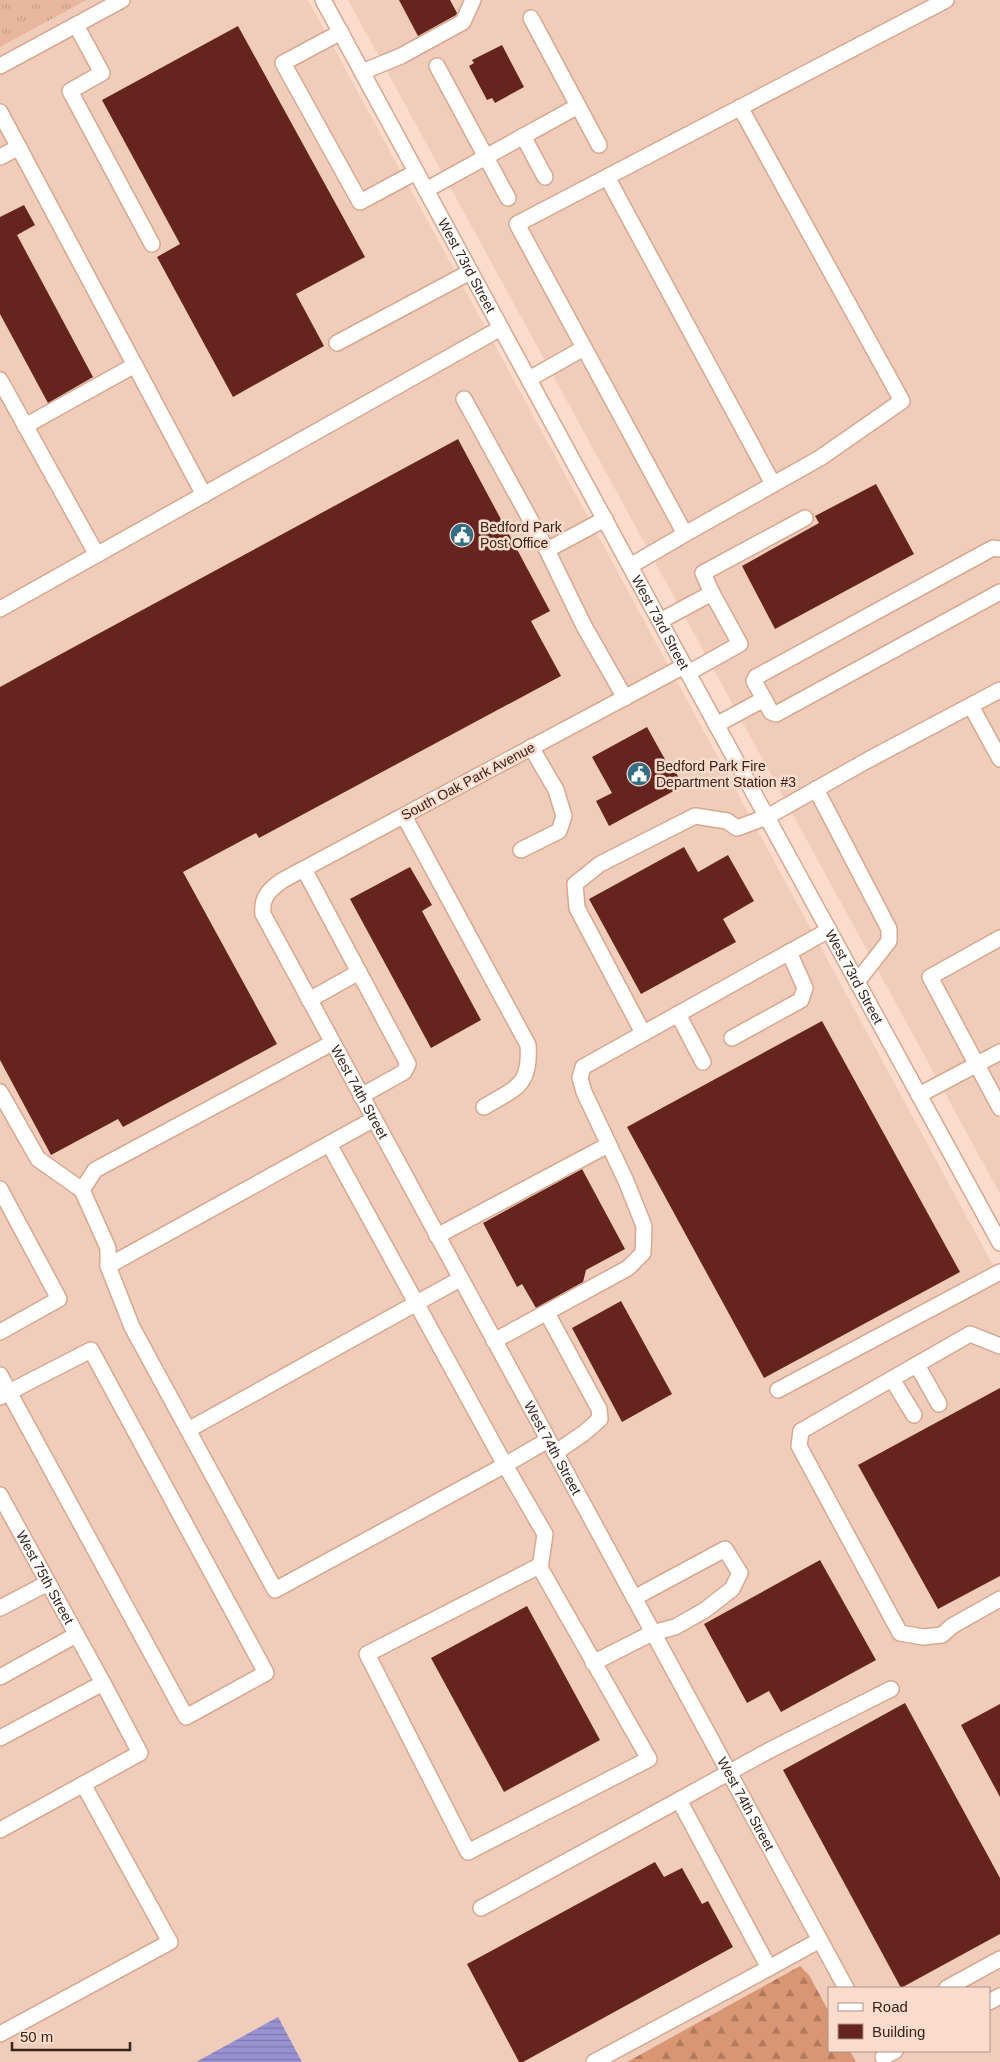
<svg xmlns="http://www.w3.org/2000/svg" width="1000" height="2062" viewBox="0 0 1000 2062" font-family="Arial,sans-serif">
<defs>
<pattern id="grass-tufts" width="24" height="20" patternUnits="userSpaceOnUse" patternTransform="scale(1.25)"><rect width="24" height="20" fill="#e8b69c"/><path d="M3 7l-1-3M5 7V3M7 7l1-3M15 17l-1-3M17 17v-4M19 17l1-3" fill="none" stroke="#c89c86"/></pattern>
<pattern id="forest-firs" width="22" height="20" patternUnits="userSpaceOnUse" patternTransform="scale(1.25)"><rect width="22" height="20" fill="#d99673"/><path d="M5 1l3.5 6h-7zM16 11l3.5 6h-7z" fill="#b17a5e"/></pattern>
<pattern id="water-rules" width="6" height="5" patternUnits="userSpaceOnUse" patternTransform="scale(1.25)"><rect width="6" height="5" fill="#9992d2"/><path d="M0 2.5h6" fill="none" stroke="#7e77aa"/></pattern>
</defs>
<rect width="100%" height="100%" fill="#fbdccc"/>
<g fill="#efcdba" fill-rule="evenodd">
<path d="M 87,0 L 308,0 L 1000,1278 L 1000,2062 L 0,2062 L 0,47 ZM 829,1988 L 989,1988 L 989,2051 L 829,2051 Z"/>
<path d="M 348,0 L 1000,0 L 1000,1194 Z"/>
</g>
<path fill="url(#grass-tufts)" d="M 0,0 L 87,0 L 0,47 Z"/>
<path fill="url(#forest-firs)" d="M 800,1966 L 809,1975 L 829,2012 L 829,2051 L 850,2051 L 856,2062 L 627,2062 Z"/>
<path fill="url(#water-rules)" d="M 278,2017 L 302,2062 L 196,2062 Z"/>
<g fill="#65251e">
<path d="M 399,0 L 450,0 L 457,13 L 456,15 L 418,36 Z"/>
<path d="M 238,26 L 365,257 L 296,294 L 324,346 L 233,397 L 157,257 L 180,244 L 102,100 Z"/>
<path d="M 502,45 L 524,87 L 495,103 L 492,98 L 487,100 L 469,66 L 474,63 L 472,60 Z"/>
<path d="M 24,205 L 35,225 L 17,235 L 93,377 L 48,403 L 0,314 L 0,217 Z"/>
<path d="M 458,439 L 550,611 L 531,621 L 561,676 L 259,838 L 256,833 L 183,872 L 277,1044 L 123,1127 L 118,1119 L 51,1155 L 0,1060 L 0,687 Z"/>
<path d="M 876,484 L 914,554 L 775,629 L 742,566 L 819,523 L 815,516 Z"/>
<path d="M 647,727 L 667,763 L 670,761 L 683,786 L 609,826 L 596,801 L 612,793 L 592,757 Z"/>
<path d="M 684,847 L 698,872 L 728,855 L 754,901 L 723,919 L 736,942 L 641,994 L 589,899 Z"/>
<path d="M 410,867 L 432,905 L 422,911 L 481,1020 L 431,1048 L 350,899 Z"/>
<path d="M 822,1021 L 960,1272 L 764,1378 L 627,1127 Z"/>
<path d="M 582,1169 L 625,1249 L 586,1270 L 583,1282 L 536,1308 L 522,1284 L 517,1287 L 483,1223 Z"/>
<path d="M 621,1301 L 672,1394 L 622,1422 L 572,1328 Z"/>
<path d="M 1000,1388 L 1000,1576 L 938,1609 L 858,1465 Z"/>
<path d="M 820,1560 L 876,1660 L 781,1712 L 769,1691 L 747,1703 L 704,1624 Z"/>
<path d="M 527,1606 L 600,1740 L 504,1792 L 431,1658 Z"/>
<path d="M 905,1703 L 1000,1878 L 1000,1934 L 901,1988 L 783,1770 Z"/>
<path d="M 1000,1704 L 1000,1797 L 961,1725 Z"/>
<path d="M 655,1862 L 664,1877 L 682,1868 L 702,1904 L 708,1901 L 733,1947 L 523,2062 L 519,2062 L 467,1964 Z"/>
</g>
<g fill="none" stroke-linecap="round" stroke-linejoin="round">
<g stroke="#d8a78d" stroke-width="18">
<g id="minor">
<path id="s1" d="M 323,0 L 688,673 L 1000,1243"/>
<path d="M 531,18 L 599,145"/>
<path d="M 76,25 L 102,73 L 70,91 L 152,244"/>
<path d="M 341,32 L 283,63 L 360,202 L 416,172"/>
<path d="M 0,66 L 122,0"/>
<path d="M 437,66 L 508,198"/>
<path d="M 362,72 L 401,56 L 463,22 L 473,0"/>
<path d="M 740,107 L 902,401 L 820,458 L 685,534 L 517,224 C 660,149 803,75 946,0"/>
<path d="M 0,112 L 204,495"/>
<path d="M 523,136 L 545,177"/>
<path d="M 0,157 L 19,147"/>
<path d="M 607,177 L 773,484"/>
<path d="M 426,190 L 578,106"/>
<path d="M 337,343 L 470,272"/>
<path d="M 529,379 L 584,348"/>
<path d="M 0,380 L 97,555"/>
<path d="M 464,399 L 547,550 L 605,519"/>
<path d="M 25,426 L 135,365"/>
<path d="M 547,550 L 584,626 L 625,698"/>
<path d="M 630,566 L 685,534"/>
<path d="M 712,593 L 703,573 L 805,518"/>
<path d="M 0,609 L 501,328"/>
<path d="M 660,621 L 712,593 L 740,644 L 688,673"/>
<path id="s2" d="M 684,666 L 283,880 C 270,889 261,897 263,914 L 846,1988"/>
<path d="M 764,699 L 754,681 L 756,677 L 993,548 L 1000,549"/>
<path d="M 971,706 L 1000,759"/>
<path d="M 716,725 L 764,699 L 771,712 L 776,714 L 1000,592"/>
<path d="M 816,789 L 889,929 L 889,941 L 857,982"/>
<path d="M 404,816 L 528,1045 C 531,1087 515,1088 484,1107"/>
<path d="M 521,850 L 559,831 L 564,816 L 556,790 L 531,747"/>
<path d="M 304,869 L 408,1064 L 404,1072 L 361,1096"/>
<path d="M 1000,938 L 930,977 L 1000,1108"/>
<path d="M 309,1000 L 359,972"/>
<path d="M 678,1014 L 703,1062"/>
<path d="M 643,1033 L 577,908 L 575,884 L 600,864 L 695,816 L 727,821 L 737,828 L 767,817 L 868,760 L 1000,690"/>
<path d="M 732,1038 L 801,1000 L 805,988 L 789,952"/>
<path d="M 0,1092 L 38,1159 L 82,1190 L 108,1248 L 108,1266 L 374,1119"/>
<path d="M 919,1095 L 1000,1052"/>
<path d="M 329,1144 L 505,1465 L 548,1440"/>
<path d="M 0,1189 L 59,1299 L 0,1332"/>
<path d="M 82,1190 L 95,1170 L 332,1043"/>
<path d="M 437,1236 L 608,1145"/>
<path d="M 108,1266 L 132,1327 L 275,1590 L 505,1465 L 545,1534 L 540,1569"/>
<path d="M 547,1313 L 599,1409 L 600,1419 L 584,1433 L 555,1453"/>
<path d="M 494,1341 L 628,1268 L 643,1253 L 644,1226 L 626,1181 L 584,1092 L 580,1078 L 583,1067 L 829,930"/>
<path d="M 1000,1346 L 970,1334 L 801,1431 L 799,1446 L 900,1633 L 923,1637 L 942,1635 L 952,1626 L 1000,1599"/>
<path d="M 917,1365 L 939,1404"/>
<path d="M 0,1375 L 9,1392 L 186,1717 L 266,1673 L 91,1350 C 60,1366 30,1381 0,1397"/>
<path d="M 892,1379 L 914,1415"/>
<path d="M 778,1390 L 1000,1272"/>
<path d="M 188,1430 L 460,1279"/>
<path id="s3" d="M 0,1495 L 103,1683 L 0,1738"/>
<path d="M 539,1566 L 649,1759 L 468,1852 L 367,1654 Z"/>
<path d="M 0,1608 L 48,1583"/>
<path d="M 593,1663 L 652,1633 L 675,1627 L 705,1610 L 732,1589 L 740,1573 L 725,1549 L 634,1598"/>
<path d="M 0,1677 L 76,1635"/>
<path d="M 0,1830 L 140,1753 L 103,1683"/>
<path d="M 481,1908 L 679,1800"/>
<path d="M 820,1940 L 769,1968 L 679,1800 L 770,1750 L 891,1689"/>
<path d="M 947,1988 L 1000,1959"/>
<path d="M 989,2002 L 1000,1996"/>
<path d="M 0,2034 L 170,1942 L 83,1784"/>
<path d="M 883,2057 L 895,2051"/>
<path d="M 594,2062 L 769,1968"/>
</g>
</g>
<use href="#minor" stroke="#fff" stroke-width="15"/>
</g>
<defs>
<g id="civic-disc" transform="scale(1.25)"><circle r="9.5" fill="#346d86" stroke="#fbdccc"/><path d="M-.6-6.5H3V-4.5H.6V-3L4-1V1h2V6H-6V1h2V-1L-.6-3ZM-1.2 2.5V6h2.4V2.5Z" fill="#fff"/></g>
</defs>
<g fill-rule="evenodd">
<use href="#civic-disc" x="462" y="535"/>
<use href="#civic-disc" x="639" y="774"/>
</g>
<g text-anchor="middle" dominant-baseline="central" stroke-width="5" stroke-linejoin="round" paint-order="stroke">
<g font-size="14" fill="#37241a" stroke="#fbdccc">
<text stroke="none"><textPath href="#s1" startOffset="302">West 73rd Street</textPath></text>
<text stroke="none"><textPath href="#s1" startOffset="708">West 73rd Street</textPath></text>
<text transform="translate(468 781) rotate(-28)">South Oak Park Avenue</text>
<text stroke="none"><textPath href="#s1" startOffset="1112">West 73rd Street</textPath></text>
<text stroke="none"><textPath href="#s2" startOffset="699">West 74th Street</textPath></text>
<text stroke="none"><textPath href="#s2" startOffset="1104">West 74th Street</textPath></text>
<text stroke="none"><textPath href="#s3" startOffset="94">West 75th Street</textPath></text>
<text stroke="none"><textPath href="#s2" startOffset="1509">West 74th Street</textPath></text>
</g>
<g font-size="14" fill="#37241a" stroke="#fbdccc" text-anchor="start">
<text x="480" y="527">Bedford Park<tspan x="480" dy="16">Post Office</tspan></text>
<text x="656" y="766">Bedford Park Fire<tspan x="656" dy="16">Department Station #3</tspan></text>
</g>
</g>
<rect x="828" y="1987" width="162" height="65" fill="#fbdccc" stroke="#ad9285"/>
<rect x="838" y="2003" width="25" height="8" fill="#ffffff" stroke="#ad9285"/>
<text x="872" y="2012" font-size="15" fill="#37241a">Road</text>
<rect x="838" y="2024" width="25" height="15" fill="#65251e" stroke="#ad9285"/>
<text x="872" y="2037" font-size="15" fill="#37241a">Building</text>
<path d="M12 2042v8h118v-8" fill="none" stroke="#37241a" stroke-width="2.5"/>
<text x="20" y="2042" font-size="15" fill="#37241a" stroke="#fbdccc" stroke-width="4" paint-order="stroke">50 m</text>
</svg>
